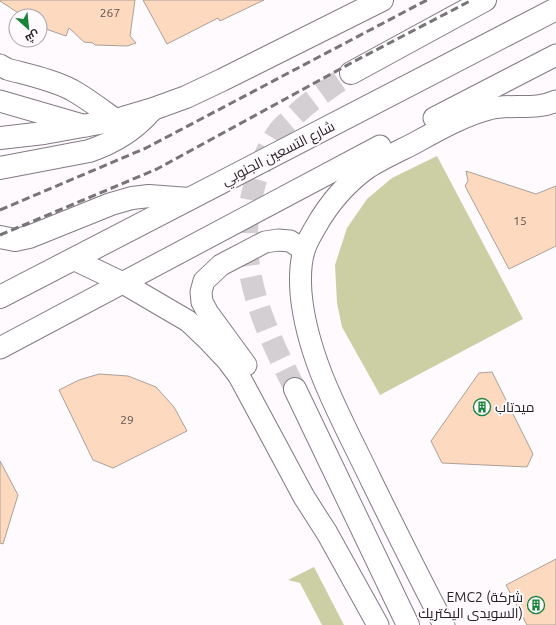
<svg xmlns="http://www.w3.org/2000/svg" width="556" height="625" viewBox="0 0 556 625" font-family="Ubuntu,Cairo,sans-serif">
<rect width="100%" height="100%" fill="#fefafe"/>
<g fill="#cccfa4">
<path d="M 437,156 L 523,319 L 380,395 L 342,327 L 337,303 L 335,265 L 347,228 L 367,199 L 392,178 Z"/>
<path d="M 314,567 L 344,625 L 322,625 L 300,583 L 288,580 Z"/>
</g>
<g fill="#fdd9bf" stroke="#aca098">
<path d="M 0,0 L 135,0 L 130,36 L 136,43 L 127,46 L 95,45 L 93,43 L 84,42 L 69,28 L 66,36 L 40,27 L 40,16 L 23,16 L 0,1 Z"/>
<path d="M 143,0 L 264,0 L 220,21 L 218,18 L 167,44 Z"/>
<path d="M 466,171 L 536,194 L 556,186 L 556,246 L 509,269 L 465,186 L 468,181 Z"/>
<path d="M 492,372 L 533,454 L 527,467 L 442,463 L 431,441 L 479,373 Z"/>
<path d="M 99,374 L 128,376 L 156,387 L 174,407 L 187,431 L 113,468 L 93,460 L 59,390 L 79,380 Z"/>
<path d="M 0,461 L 18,495 L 3,544 L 0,543 Z"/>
<path d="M 556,559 L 556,625 L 527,625 L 506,585 Z"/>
</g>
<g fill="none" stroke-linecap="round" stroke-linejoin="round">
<path stroke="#d3cfd3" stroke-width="22" stroke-dasharray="22 11" stroke-linecap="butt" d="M 295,389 C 262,322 233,263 254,187 C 259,169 267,147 278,132 C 281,127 287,123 291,119 C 309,101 330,88 351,73"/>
<g stroke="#837a83" stroke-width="23">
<g id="secondary">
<path d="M 0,65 L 7,69 C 29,75 53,80 72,90 C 88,99 102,110 116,120"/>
<path d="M 0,101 L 86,126"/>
<path d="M 434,118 L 556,55"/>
<path d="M 73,259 L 123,283 L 188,321 L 209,341 L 227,360 L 239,376 L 304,497 L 327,533 L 378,625"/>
<path d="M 0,348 L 380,146"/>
<path d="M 246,365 L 208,313 L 202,302 L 201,292 L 204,281 L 221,265 L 265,242 L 278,240 L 290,241 L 304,250"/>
<path d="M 444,625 C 419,577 395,529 371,480 C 343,421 307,360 301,293 C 300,279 300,264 304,251 C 306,243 311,235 315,228 C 329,203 346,183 369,167 C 382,159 397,152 411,145 C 433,133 464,115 489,109 C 511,103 535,111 556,101"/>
</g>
</g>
<g stroke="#837a83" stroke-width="24">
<g id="highway">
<path d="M 351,73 L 485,0"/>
<path d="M 0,138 L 44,133 L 116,120 L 153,109 L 186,97 L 222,80 L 382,0"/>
<path d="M 0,168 L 89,151 C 113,143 133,131 150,112"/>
<path d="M 0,237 L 15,240 L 29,237 L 111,204 L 132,198 L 149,196 L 189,199"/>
<path d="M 0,297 L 556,9"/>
<path d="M 295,389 L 408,625"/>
</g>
</g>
<use href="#secondary" stroke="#fff" stroke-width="21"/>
<use href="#highway" stroke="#fff" stroke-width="22"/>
<g stroke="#787579" stroke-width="3" stroke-dasharray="8 4" stroke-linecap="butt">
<path d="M 0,210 L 146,148 L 427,0"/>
<path d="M 0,235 L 157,169 L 353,62 L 472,0"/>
</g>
</g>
<defs>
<g id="building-ring" transform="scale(0.9)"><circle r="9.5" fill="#fefafe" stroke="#18843a" stroke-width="1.5"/><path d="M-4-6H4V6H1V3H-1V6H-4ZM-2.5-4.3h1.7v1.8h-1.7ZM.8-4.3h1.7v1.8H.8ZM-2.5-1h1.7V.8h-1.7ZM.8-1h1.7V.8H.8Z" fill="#18843a"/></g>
</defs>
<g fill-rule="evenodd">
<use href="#building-ring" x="482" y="407"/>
<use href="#building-ring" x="536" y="605"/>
</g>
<g text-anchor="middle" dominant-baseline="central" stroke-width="4" stroke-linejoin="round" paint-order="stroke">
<g font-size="12" fill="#5c504d">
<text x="110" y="12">267</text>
<text x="520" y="220">15</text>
<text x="127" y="419">29</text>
</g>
<g font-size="14" fill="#262327" stroke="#fefafe">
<text transform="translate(278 153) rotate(-27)">شارع التسعين الجنوبي</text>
</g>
<g font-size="14" fill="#262327" stroke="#fefafe" text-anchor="start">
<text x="495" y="407">ميدتاب</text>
<text x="523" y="597" text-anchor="end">EMC2 (شركة<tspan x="523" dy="16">السويدى اليكتريك)</tspan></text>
</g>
</g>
<g transform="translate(28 28) rotate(153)"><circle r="19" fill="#fefafe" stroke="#a8a4a8"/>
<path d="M0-3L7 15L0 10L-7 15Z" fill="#18843a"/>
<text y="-6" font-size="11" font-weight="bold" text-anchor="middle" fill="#262327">ش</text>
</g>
</svg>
